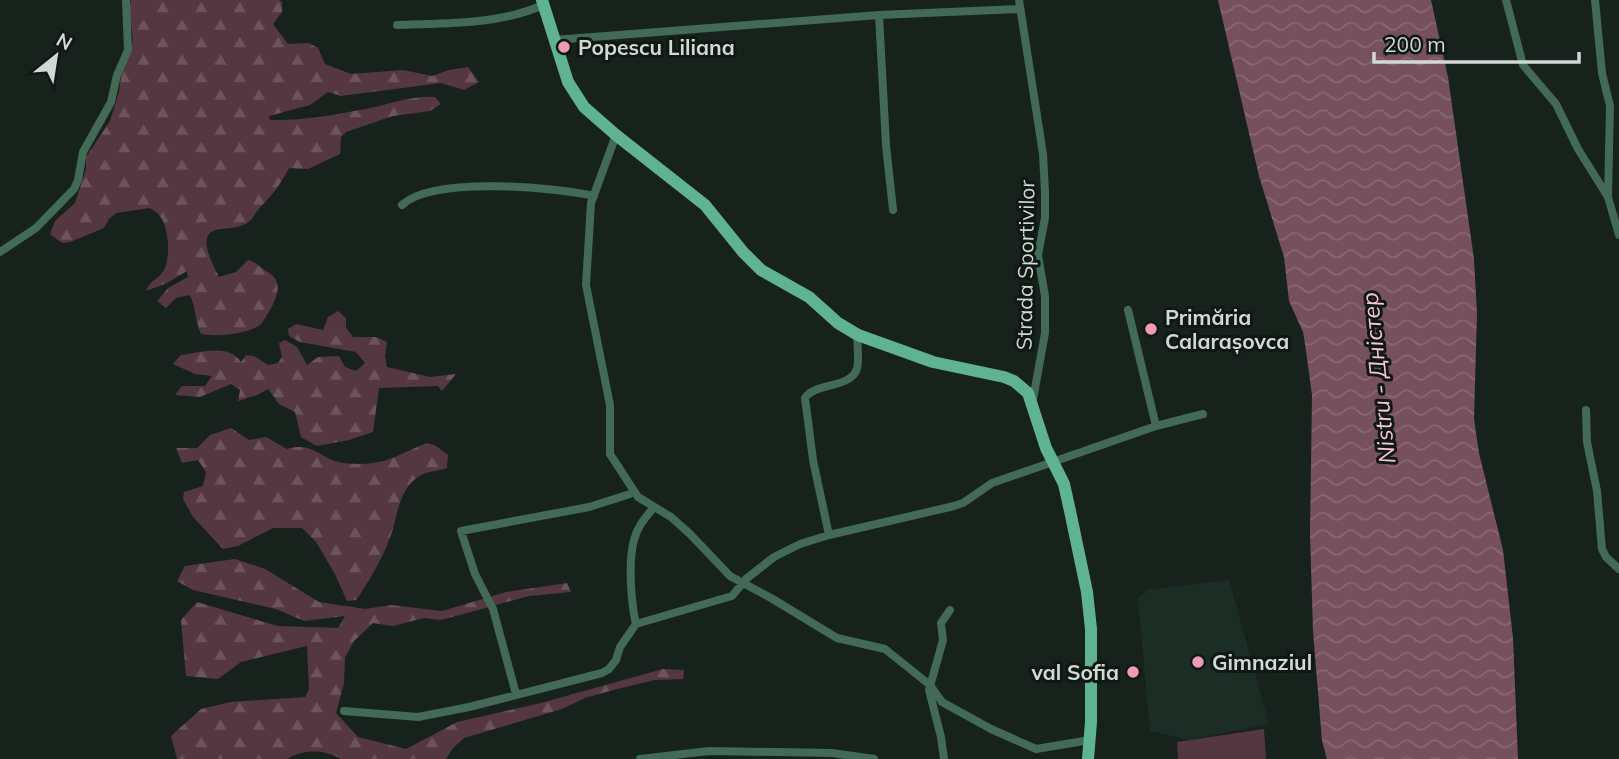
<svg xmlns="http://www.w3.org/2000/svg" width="1619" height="759" viewBox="0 0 1619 759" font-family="Mulish,sans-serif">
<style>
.built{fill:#1c2d26}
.forest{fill:url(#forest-firs)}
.pitch{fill:#553741}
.water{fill:url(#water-waves)}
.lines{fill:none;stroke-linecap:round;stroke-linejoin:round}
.street{stroke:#436957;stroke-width:8}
.primary{stroke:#60b390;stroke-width:12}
.poi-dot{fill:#f09ab6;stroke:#0e1914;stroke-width:2.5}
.labels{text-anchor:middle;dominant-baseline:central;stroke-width:6;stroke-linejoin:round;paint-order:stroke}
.poi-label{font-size:21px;font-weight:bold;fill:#d1d8d5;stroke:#0e1914;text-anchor:start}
.street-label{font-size:21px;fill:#d1d8d5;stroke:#0e1914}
.water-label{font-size:23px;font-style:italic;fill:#fdc4d5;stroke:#0e1914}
</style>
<defs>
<pattern id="forest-firs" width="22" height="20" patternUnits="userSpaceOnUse" patternTransform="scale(1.75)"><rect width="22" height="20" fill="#553741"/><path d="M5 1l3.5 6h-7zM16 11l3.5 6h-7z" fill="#6c535c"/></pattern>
<pattern id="water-waves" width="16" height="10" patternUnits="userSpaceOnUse" patternTransform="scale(1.75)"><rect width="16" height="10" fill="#76505c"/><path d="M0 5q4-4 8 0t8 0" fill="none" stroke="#886872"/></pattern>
</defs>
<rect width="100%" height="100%" fill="#17221d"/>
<!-- built -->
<path class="built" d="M1229 580 1269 724 1189 740 1150 731 1138 599 1147 590Z"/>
<!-- forest -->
<path class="forest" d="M131 0H279L282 2V12L273 24 288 44 309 43 318 48 325 64 351 74 403 70 432 76 449 70 468 67 479 82 464 90 441 83 341 96 328 92 310 105 269 116 270 120C301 121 334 115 365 109 389 105 410 95 435 97L441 104 430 111 393 116 346 132 341 137 340 154 308 169 289 168C280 186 271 196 257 211 253 216 253 220 247 223 238 228 231 228 221 229 193 231 213 264 219 277L236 272 248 260C257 262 259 267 266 271 284 280 278 296 269 312 266 315 263 323 260 325 248 334 215 337 201 334 195 321 196 308 190 295L176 298 166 308 157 301 168 288 188 277 187 271 167 283 146 291C149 281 159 279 164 270 171 257 169 226 159 215 157 212 153 210 150 208L116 213 109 219 104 228 70 242 62 243 50 234 55 221 75 203 86 169V157L110 121 119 92 123 63 130 54 133 40 129 9Z
M338 311 346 318V328L353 337H376L387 342 385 356 387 367 430 377 456 374 442 391 438 386 379 388 373 432 349 440 317 446 301 437 295 412 279 404 268 389 257 395 238 401 240 390 231 384 200 397 175 395 182 386H205L212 376 195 374 173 364 181 355C200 353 229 343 241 362L246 355 254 356 268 365 278 363 282 357 279 343 285 340 297 347 307 365 318 357 339 356 345 367 356 371 365 363 356 352 300 342 289 336 288 329 296 324 323 330 328 317Z
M231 428 249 440 266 437 287 449C314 441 321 460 343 463 384 467 392 457 427 443L436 446 448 455 447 468C440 471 428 471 421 475 398 488 398 516 390 538 382 559 369 582 356 600L347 601 335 574 316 542 302 528H273L238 546 223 549 193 517 183 499 184 492 203 486 206 472 198 460 182 463 176 448H197L210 435Z
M235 559 265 569 319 602 365 609 391 605 442 611 506 592 567 583 571 592 529 596 441 620 424 618 393 626 373 623 354 641 345 657 344 683 336 713 358 737 406 749 457 722 541 703 663 669 684 670 683 679 655 680 617 689 585 698 562 709 464 738 453 748 446 759H341C324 749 303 749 287 759H177L171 736 201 709 231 702 305 697 309 689 307 646 241 662 218 679 186 676 181 620 197 602 278 626 338 628 345 616 304 621 276 609 193 590 177 581 185 566Z"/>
<!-- pitch -->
<path class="pitch" d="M1264 729 1266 759H1178L1177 742Z"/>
<!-- water -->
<path class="water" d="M1218 0H1431L1448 77 1474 259 1477 313 1474 419 1479 453 1503 550 1513 638 1518 759H1327L1322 741 1313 631 1310 535 1312 395 1305 344 1303 332 1289 301 1284 257 1259 176Z"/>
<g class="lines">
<!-- street -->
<path class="street" d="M1019 0 1043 154 1045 192V218L1038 255 1045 296V333L1032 405
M1506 0 1523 65 1556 104 1578 149 1608 197
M1595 0 1602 73 1610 106 1608 197 1619 235
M879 15 886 145 893 210
M397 25C445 23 499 25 543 5
M554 40 879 15 1020 9
M616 135 591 203 586 285 610 405V454L638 497 671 517 690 534 730 576 771 598 837 638 885 649 930 685 942 702 991 729 1036 749 1090 740
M402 205C432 176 554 187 594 196
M0 252 36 228 74 189 78 180 83 152 111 102 117 75 128 50 126 0
M1128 310 1156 426
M1586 410 1587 442 1597 491 1602 549 1606 557 1619 569
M829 535 813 460 805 398C815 382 850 389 857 369 860 358 856 346 858 335
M636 624C631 603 628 562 634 540 637 527 645 518 654 507
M516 694 493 609 475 574 461 531 589 507 630 494 633 491
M344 711 418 717 469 707 602 673 609 669 616 660 620 647 636 624 732 596 746 579 774 557 800 544 829 535 954 506 963 503 992 483 1156 426 1203 414
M640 759 709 751 832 753 874 759
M944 759 941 737 929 690 943 640 941 623 950 610"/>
<!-- primary -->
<path class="primary" d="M542 0 568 82 584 107 616 135 705 205 743 252 761 270 809 297 838 323 858 335 933 362 1004 377 1014 381 1028 393 1046 448 1064 484 1070 511 1087 592 1091 629V722L1088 759"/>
</g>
<!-- markers -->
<g class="poi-dot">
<circle cx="564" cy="47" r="7"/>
<circle cx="1151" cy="329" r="7"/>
<circle cx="1198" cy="662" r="7"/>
<circle cx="1133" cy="672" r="7"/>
</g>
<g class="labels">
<!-- poi labels -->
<g class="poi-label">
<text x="578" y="47">Popescu Liliana</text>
<text x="1165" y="317">Primăria<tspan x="1165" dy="24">Calarașovca</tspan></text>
<text x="1212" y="662">Gimnaziul</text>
<text x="1119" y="672" text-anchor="end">val Sofia</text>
</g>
<!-- street labels -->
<g class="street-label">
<text transform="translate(1025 265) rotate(-89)">Strada Sportivilor</text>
</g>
<!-- water labels -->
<g class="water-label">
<text transform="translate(1378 378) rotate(-96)">Nistru - Дністер</text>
</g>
</g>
<!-- north arrow -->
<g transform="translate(56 56) rotate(30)" stroke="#0e1914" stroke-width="5" paint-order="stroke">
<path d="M0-5L12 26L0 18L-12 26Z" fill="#d1d8d5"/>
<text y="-10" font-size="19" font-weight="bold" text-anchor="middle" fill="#d1d8d5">N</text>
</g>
<!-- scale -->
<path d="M1374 52v10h205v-10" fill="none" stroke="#d1d8d5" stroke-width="3.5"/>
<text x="1384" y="52" font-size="21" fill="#d1d8d5" stroke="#0e1914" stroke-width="5" paint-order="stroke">200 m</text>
</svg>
